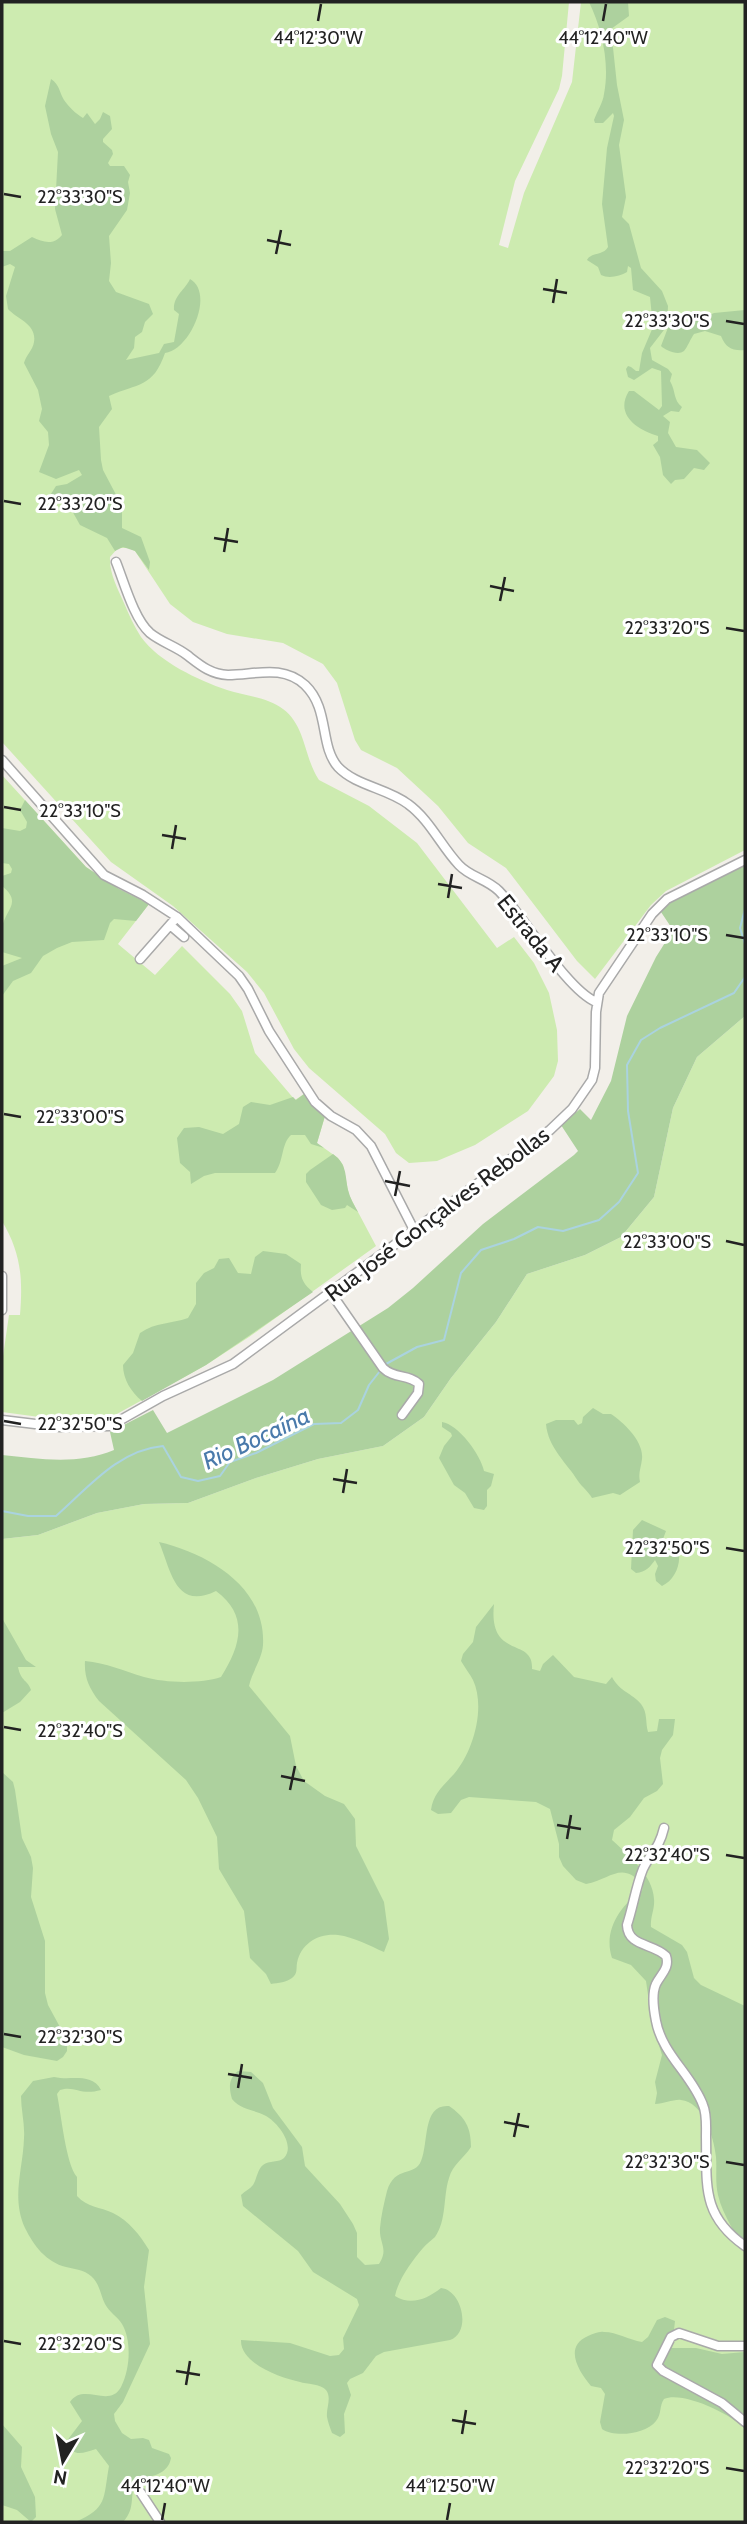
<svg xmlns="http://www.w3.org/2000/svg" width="747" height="2524" viewBox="0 0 747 2524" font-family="Cabin,sans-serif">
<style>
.grass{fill:#cdebb0}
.forest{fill:#add19e}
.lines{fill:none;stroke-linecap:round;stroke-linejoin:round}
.stream{stroke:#aad3df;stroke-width:2}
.street-casing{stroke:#a9a9a9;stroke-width:11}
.street{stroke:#fff;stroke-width:8}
.ticks{fill:none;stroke:#222;stroke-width:2.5}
.labels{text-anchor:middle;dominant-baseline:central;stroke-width:6;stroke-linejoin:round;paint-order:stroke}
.street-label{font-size:23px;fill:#222;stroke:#fff}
.water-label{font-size:24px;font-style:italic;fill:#4a7aab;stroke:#fff}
.ticks-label{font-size:18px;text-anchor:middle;fill:#222;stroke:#fff;stroke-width:6;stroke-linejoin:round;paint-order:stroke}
</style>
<rect width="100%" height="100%" fill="#f2efe9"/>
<!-- grass -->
<path class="grass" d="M2 2H569L562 76 559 89 515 181 499 245 508 248 524 193 572 82 581 2H745V850L666 891 651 905 595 979 577 961 506 868 468 843 438 806 397 768 361 750 355 740 337 683 323 664 283 643 227 634 193 622 170 604 135 551 129 548H118L110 557C109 573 118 589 124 603 129 615 134 626 141 637 159 662 198 680 227 690 245 696 267 697 283 709 306 726 304 758 319 780L369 806 417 843 497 948 514 937 534 963 549 993 557 1030 558 1061 554 1076 528 1111 475 1145 437 1161 409 1163 396 1153 385 1134 309 1068 294 1049 264 993 247 972 173 906 111 862 2 742Z
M2 775 86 867 119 889 149 904 118 944 155 975 182 946 230 994 242 1011 255 1053 295 1100 304 1094 313 1107 325 1116 317 1143 338 1158 343 1165 349 1195 376 1246 249 1337 206 1365 115 1415 83 1421 62 1420 2 1412V1363L9 1315H20C23 1278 21 1253 2 1221Z
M745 1016V2522H2V1539L38 1535 97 1513 144 1504 188 1503 256 1478 318 1459 383 1446 424 1417 451 1378 496 1322 527 1274 585 1255 621 1237 654 1197 673 1108 697 1057Z"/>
<!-- forest -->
<path class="forest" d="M589 2H628L629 16 611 29 617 85 624 120 619 145 626 197 622 217 629 224 641 268 662 291 668 306 667 326 650 348 652 360 668 369 672 374 670 381C676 391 673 400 682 407L679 412 671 411 663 416 670 422 668 433 676 447 697 450 710 463 704 470 694 468 684 479 675 480 671 484 663 475 660 457 653 445 658 441V436C638 430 614 415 629 391H634L659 410 662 406 661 371 652 368 634 380 628 377 626 369 628 366 631 367 636 371H639L642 353 653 327 650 297 633 290 631 268 628 266 627 272C620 276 609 279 601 275L598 267 587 260C591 252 603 256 608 247L602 204 607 148 614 116 613 113 603 123H595L594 120C597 111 603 103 604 94 610 63 602 29 589 2Z
M51 79C60 85 59 92 64 100 68 106 76 114 83 118L87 113 95 124 100 119 103 112 110 116 112 129 103 139V142L112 150 113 154 108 163 110 166H124L130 175 128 182 130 193 127 210 109 236 111 263 109 281 116 292 149 304 153 314 145 322 142 332 135 337 134 348 126 360 159 353 164 344 174 342 179 314 174 310C173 296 185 290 190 279 215 293 190 350 165 353 153 388 138 383 109 396L112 409 99 427 101 460 103 470 122 506V528L141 537 150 562 149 570 135 551 123 547 115 551 107 538 80 525 66 500 60 497H49L56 486 67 484 82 475 79 470 56 479 39 472 49 445 48 432 39 421 42 409 38 390 24 363C26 355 33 350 34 342 37 324 17 319 8 309L6 296 15 267 10 264 2 267V251H10L32 237C43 242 53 246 62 235L55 209 58 152 51 134 45 106Z
M745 310V350C732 351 726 348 721 336L705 331 694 334C691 338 687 348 684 351 678 356 665 350 661 346L669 325 698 320 714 313Z
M25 800 86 867 119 889 149 904 136 921 114 919 110 923 104 940 72 942 57 948 43 956 31 973 13 981 2 996V966L22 958 2 952C2 944 0 935 2 928 5 909 23 903 2 886V876L11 873 12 869 9 864 2 863V828L20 831 26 828 27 822 20 810Z
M745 861V1016L697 1057 673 1108 654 1197 621 1237 585 1255 527 1274 496 1322 451 1378 424 1417 383 1446 318 1459 256 1478 188 1503 144 1504 97 1513 38 1535 2 1539V1455C39 1459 79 1465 114 1450L110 1432 153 1410 167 1433 273 1380 388 1308 413 1288 483 1224 574 1155 578 1151 561 1125 580 1109 591 1120 611 1081 627 1016 656 957 673 930 659 909 664 903Z
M304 1094 313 1107 325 1116 317 1143 324 1148 311 1144 305 1135H291C281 1144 284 1161 275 1173H215L204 1176 191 1184 190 1172 180 1163 177 1138 184 1128 199 1127 223 1134 239 1124 243 1107 251 1102 270 1105 293 1097 296 1100Z
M333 1154C347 1164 345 1175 348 1190 350 1198 354 1205 358 1212L347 1205 345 1208 332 1210 321 1205 306 1182V1174L310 1170Z
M263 1251 286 1254 301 1264C300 1277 302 1283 313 1292L206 1365 142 1401C131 1392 123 1379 123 1365L133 1353 140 1333C156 1322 171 1324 188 1318L196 1304V1283L204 1273 214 1268 219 1259 229 1258 238 1273 251 1274 255 1257Z
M593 1408 603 1414H611C623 1422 644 1441 642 1459 641 1468 638 1473 640 1482L620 1495 613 1493 592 1498C588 1491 583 1488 578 1481 567 1463 548 1448 546 1424L556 1420H574L578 1425 582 1423 583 1417Z
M442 1422C458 1424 481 1455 484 1471L494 1474 491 1486 487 1490V1506L484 1510 474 1508 465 1493 454 1485 439 1458 444 1446 452 1436 451 1433 442 1427Z
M642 1520 666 1531 658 1552 669 1549 678 1550C682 1563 675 1580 662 1586L656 1581 655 1574 658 1566 655 1560C650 1567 646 1572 636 1573L631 1569 633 1530Z
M159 1542C209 1554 266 1587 263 1645 262 1659 252 1672 249 1686L290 1736 296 1766 304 1781 325 1796 344 1804 355 1819 356 1846 384 1902 389 1939 384 1952C370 1946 354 1937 338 1935 319 1933 301 1943 297 1963 296 1969 298 1973 292 1978 287 1982 278 1983 271 1984L266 1974 250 1958 244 1911 219 1869 217 1837 198 1798 186 1780 99 1701C89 1688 84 1677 85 1661 106 1663 124 1671 144 1677 165 1683 200 1684 221 1677 240 1647 250 1616 216 1591 175 1611 171 1570 159 1542Z
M494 1604C488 1661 534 1636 532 1669L540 1671 543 1664 553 1655 574 1677 606 1684 612 1677C620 1692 632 1693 641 1704 648 1713 645 1722 648 1732L657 1731 659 1719H675L673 1735 662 1750 660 1758 663 1784 657 1791 644 1798 630 1817 614 1830 612 1840C628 1855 653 1875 654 1899 655 1909 650 1917 651 1927L682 1945 687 1952 694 1978 701 1985 745 2006V2254C737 2233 723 2217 718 2195 715 2182 717 2169 716 2157 714 2137 703 2102 681 2100 674 2099 664 2104 655 2104L657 2093 655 2082 662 2055 652 2023 646 1981 631 1965 612 1958C603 1931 620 1905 642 1891L643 1885C622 1860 611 1879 586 1884L576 1880 563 1866 559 1857V1844L550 1809 536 1802 469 1797 461 1800 451 1813 438 1814 431 1810C433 1794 443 1786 454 1774 473 1752 486 1708 473 1680 470 1674 465 1668 461 1661L463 1654 473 1642 476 1627Z
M2 1618 26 1660 36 1667H18C21 1682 28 1680 31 1690L20 1702 2 1713Z
M2 1772 13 1782 15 1790 22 1838 31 1857 33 1868 31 1897 45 1941V1993L48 2005 67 2040V2051L63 2057 57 2061 24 2055 2 2047Z
M238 2071 251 2072 263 2083 273 2108 302 2147 305 2166 340 2204 353 2224 357 2233V2257L365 2265 379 2264C389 2248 379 2244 380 2228 381 2216 384 2203 387 2191 395 2165 415 2177 421 2161 429 2142 422 2104 449 2106 465 2117 471 2127 471 2147 464 2158 453 2164 449 2178 443 2196 447 2220 435 2237 431 2241 426 2244 423 2248 412 2261 398 2280 395 2296 411 2306 427 2299 441 2288 462 2290 472 2332 450 2340L384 2352 376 2356 363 2373 350 2379 347 2383 351 2395 344 2414 345 2433 340 2437 332 2433C330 2428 328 2422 327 2417 326 2408 332 2398 326 2390 321 2384 306 2384 300 2382 281 2378 240 2364 241 2340L290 2343 330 2356 339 2355 344 2349 343 2338 359 2305 357 2299 313 2272 298 2251 243 2206 241 2195C245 2191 250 2189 253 2185 257 2179 257 2170 263 2165 269 2160 279 2163 284 2158 296 2145 277 2122 266 2116 254 2109 242 2111 232 2099 229 2088 228 2079 238 2071Z
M54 2077C70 2081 92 2072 101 2090 80 2096 75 2085 60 2090L57 2094C61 2113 66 2165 77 2177V2196C87 2207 100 2207 113 2213 129 2221 140 2235 149 2250L144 2287 150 2344 123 2402 114 2414 115 2421 122 2433 131 2439 143 2438 149 2440 152 2448 169 2454 171 2458C168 2475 151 2476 137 2480 128 2495 137 2507 123 2522H75C108 2508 103 2499 109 2466L96 2449C82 2453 74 2458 66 2442L82 2421 70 2402C84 2382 109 2409 121 2387 130 2370 132 2341 122 2324 118 2317 109 2312 105 2304 100 2294 100 2284 91 2276 84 2270 75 2269 66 2267 46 2262 34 2246 25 2228 11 2197 23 2170 24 2138 25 2124 21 2110 21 2096L33 2081Z
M665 2317 675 2321 672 2348H696L722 2354 745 2352V2429C731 2414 683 2391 664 2399 659 2406 662 2414 656 2421 646 2434 615 2438 602 2429L600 2422 605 2394 601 2388 591 2386C579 2372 563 2347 588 2336 593 2334 599 2331 604 2332 617 2332 629 2340 642 2342L648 2337 657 2320Z
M2 2424 22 2447 21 2467 35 2497 36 2517 31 2522 17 2510 2 2505Z"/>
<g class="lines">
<!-- stream -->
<path class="stream" d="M745 909 740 928 745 944
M386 1364 417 1347 444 1340 461 1273 481 1250 514 1239 538 1227 563 1231 599 1220 619 1202 638 1173 628 1111 627 1065 641 1040 660 1028 734 993 745 977
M2 1511 28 1516H56C88 1488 118 1450 163 1446L181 1477 198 1481 220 1476 230 1462 256 1453 314 1424 341 1423 358 1410 369 1385 380 1371"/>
<defs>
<path id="street" d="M116 562C124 582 134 619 150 633 161 642 175 646 187 655 200 665 210 674 228 675 255 675 282 664 305 685 330 709 319 745 338 767 356 786 387 788 408 804 430 820 441 846 459 865 470 877 487 879 499 891 525 918 566 989 596 1002
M2 760 104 875 143 895 177 917 239 976 248 989 269 1031 315 1102 331 1116 356 1130 371 1146 414 1230
M170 925 184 937
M140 959 177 917
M2 1276V1310
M331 1293 383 1368C394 1379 409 1374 419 1384L418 1393 402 1415
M2 1420 60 1427 110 1426 163 1396 233 1364 550 1130 572 1109 592 1080 595 1068 596 1012 599 993 652 914 667 899 745 860
M664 1828C659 1849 651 1852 643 1869 636 1886 633 1907 627 1925 628 1947 653 1943 666 1956 670 1968 661 1974 656 1984 651 1995 654 2011 656 2021 662 2054 692 2075 703 2105 707 2114 706 2126 706 2137 707 2185 701 2215 745 2246
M745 2346H718L679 2333 671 2337 657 2365 663 2371 722 2403 745 2422
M141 2493 160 2522"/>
</defs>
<!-- street casing -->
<use href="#street" class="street-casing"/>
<!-- street -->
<use href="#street" class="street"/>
</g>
<!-- ticks -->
<path class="ticks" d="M318 21 321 4M603 21 606 4M4 194 21 197M267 240 291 245M276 254 281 230M543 289 567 293M553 303 557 279M726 321 744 324M4 501 21 504M214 538 238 542M224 552 228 528M490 586 514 591M500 601 505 577M726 628 744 631M4 807 21 810M162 835 186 839M172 849 176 825M438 884 462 888M448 898 452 874M726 935 744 938M4 1114 21 1117M385 1181 410 1186M395 1196 400 1171M726 1241 744 1245M4 1421 21 1424M333 1479 357 1483M343 1493 347 1469M726 1548 744 1551M4 1727 21 1730M281 1776 305 1781M290 1790 295 1766M557 1825 581 1829M567 1839 571 1815M726 1855 744 1858M4 2034 21 2037M228 2074 252 2078M238 2088 242 2064M504 2122 529 2127M514 2137 519 2113M726 2162 744 2165M4 2341 21 2344M176 2371 200 2375M186 2385 190 2361M452 2420 476 2424M462 2434 466 2410M726 2468 744 2471M162 2520 165 2503M447 2520 450 2503"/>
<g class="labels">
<!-- street labels -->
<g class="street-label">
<text transform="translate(531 933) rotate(51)">Estrada A</text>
<text transform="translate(437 1214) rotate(-37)">Rua José Gonçalves Rebollas</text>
</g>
<!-- water labels -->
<g class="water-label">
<text transform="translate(256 1438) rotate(-25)">Rio Bocaína</text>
</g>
</g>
<g class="ticks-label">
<text x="318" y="44">44°12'30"W</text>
<text x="603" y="44">44°12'40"W</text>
<text x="80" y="203">22°33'30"S</text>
<text x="667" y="327">22°33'30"S</text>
<text x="80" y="510">22°33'20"S</text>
<text x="667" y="634">22°33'20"S</text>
<text x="80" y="817">22°33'10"S</text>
<text x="667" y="941">22°33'10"S</text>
<text x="80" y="1123">22°33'00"S</text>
<text x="667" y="1248">22°33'00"S</text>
<text x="80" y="1430">22°32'50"S</text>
<text x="667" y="1554">22°32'50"S</text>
<text x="80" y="1737">22°32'40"S</text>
<text x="667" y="1861">22°32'40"S</text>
<text x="80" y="2043">22°32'30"S</text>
<text x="667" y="2168">22°32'30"S</text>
<text x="80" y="2350">22°32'20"S</text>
<text x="667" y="2474">22°32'20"S</text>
<text x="165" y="2492">44°12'40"W</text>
<text x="450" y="2492">44°12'50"W</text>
</g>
<!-- border -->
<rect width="747" height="2524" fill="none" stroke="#222222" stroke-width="7"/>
<!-- north arrow -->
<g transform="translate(63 2461) rotate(190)" stroke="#ffffff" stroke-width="5" paint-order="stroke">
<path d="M0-5L12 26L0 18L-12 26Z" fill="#222222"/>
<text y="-10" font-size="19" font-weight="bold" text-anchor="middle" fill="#222222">N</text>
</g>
</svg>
